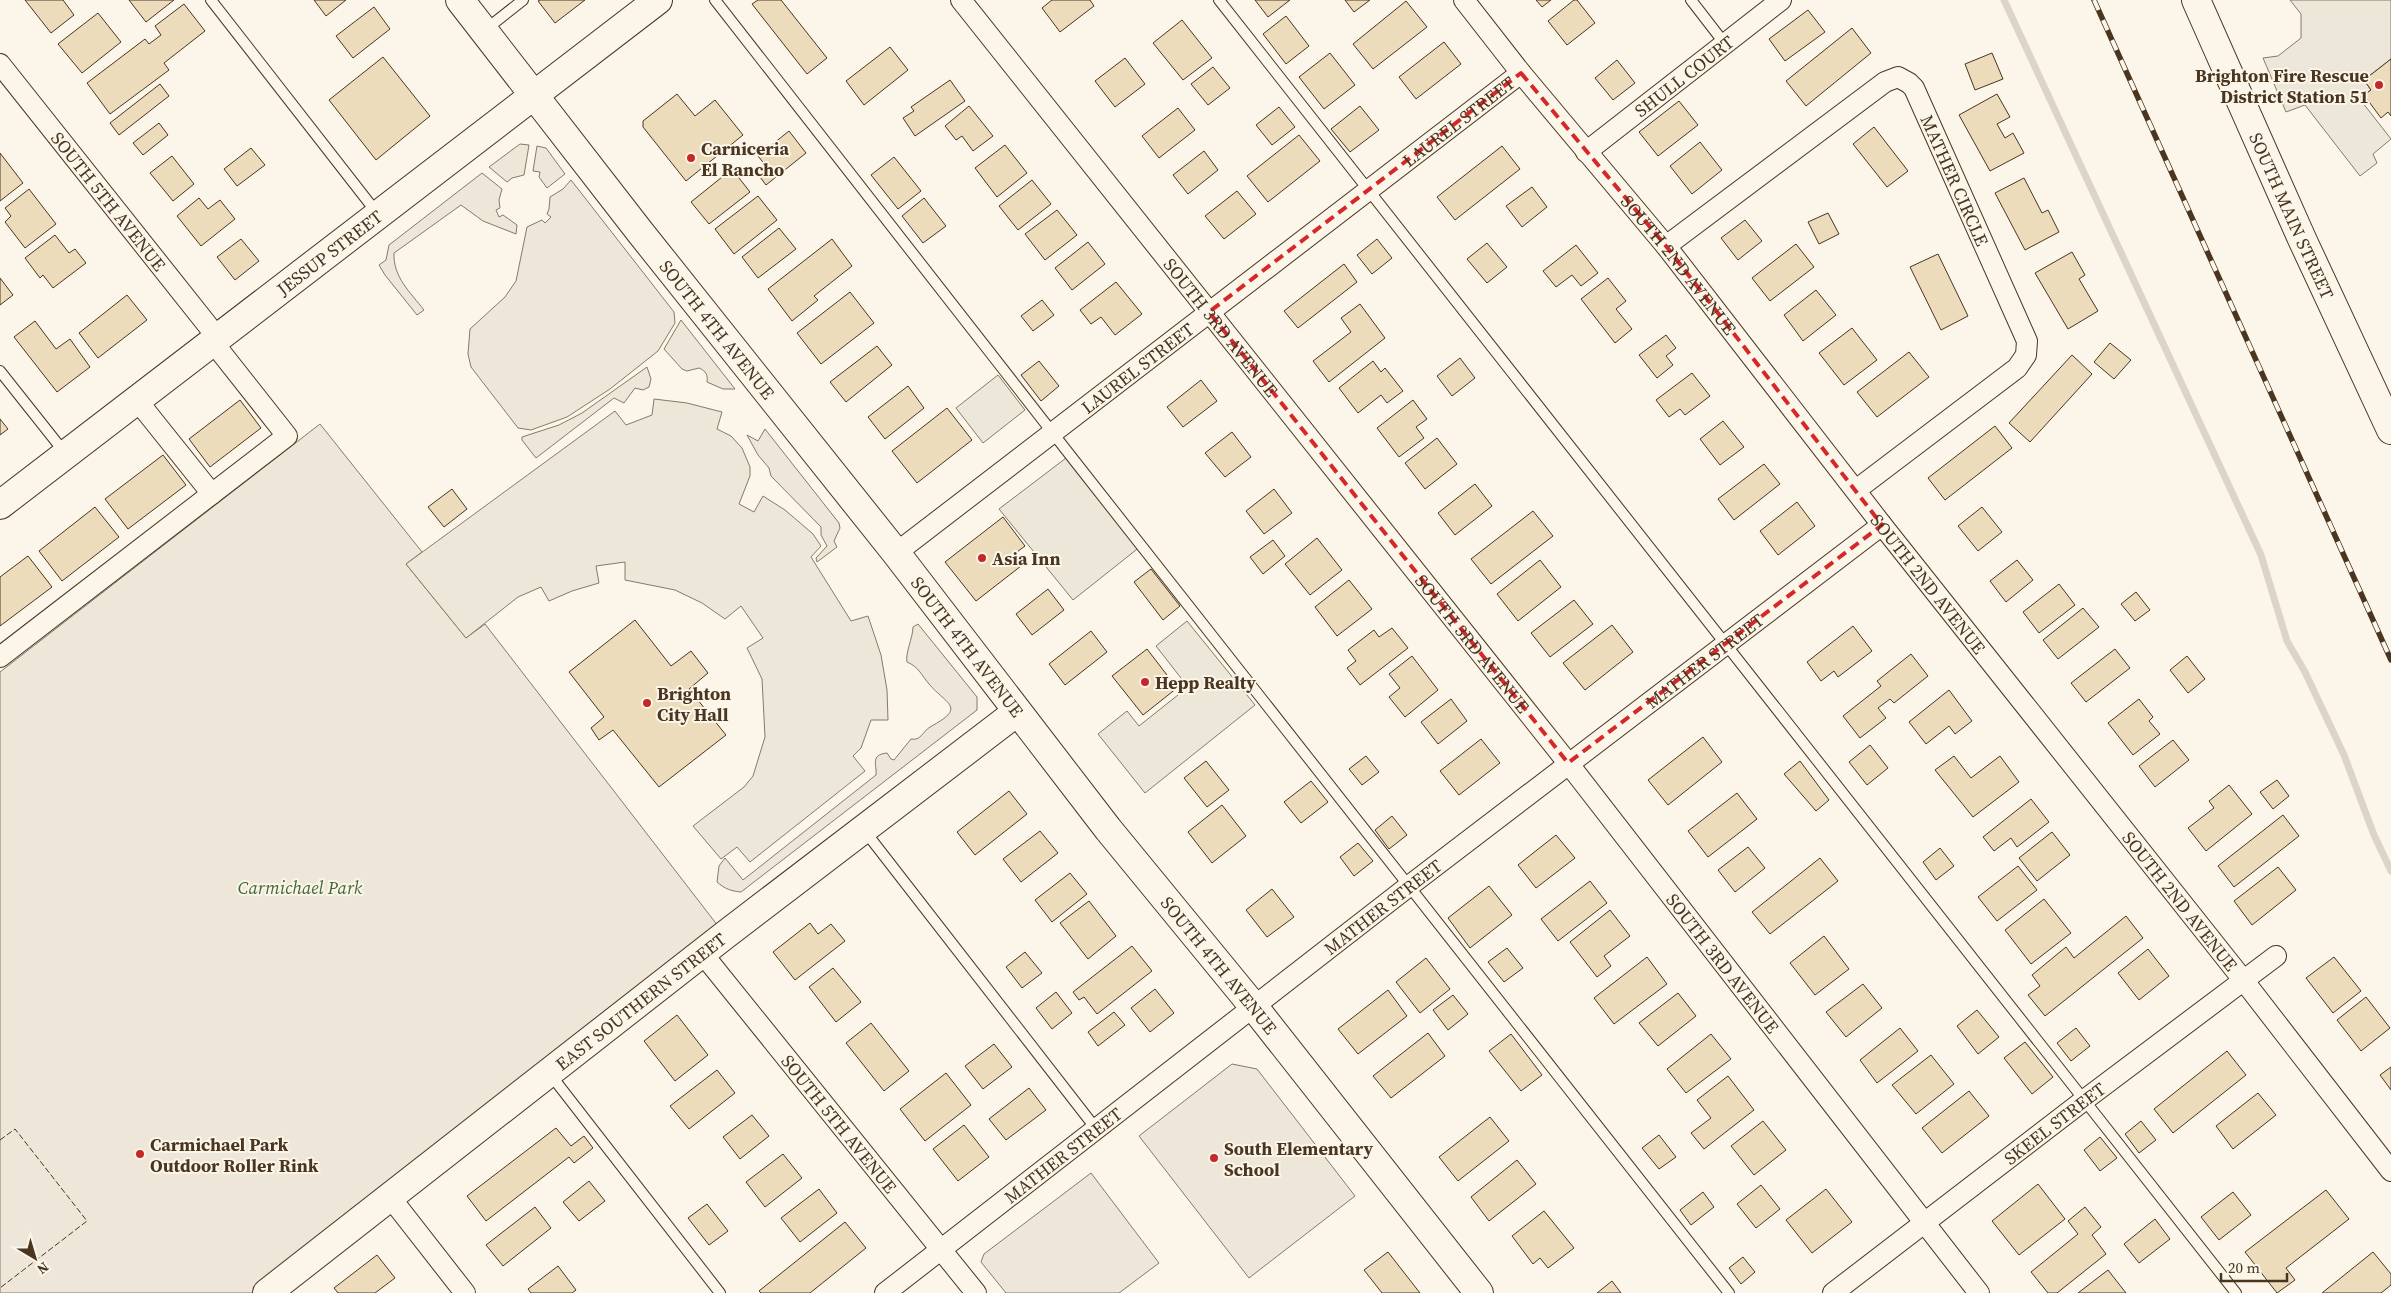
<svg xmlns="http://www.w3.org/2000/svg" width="2391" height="1293" viewBox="0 0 2391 1293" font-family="'Source Serif 4',serif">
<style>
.green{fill:#ede6d9;stroke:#887966}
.parking{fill:#ede7d9;stroke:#887966}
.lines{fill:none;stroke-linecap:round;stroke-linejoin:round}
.stream{stroke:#dcd4c6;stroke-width:7}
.building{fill:#ecdcbc;stroke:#4a3520}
.lane-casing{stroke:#4a3520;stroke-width:12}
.street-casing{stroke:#4a3520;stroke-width:22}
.secondary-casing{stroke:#4a3520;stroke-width:30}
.lane{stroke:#fbf6e9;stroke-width:10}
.street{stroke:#fbf6e9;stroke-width:20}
.secondary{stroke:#fbf6e9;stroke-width:28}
.rail-casing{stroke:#4a3520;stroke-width:5.5}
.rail{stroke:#fbf6e9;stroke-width:4;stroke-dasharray:11;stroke-linecap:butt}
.fence{stroke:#4a3520;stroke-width:1;stroke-dasharray:6 2.5;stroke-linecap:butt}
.marked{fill:none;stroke:#d62828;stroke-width:4;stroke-dasharray:10 6;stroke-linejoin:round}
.poi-dot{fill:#c62828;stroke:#fbf6e9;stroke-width:2}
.labels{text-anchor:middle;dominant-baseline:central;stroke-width:4;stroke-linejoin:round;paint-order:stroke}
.poi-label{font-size:18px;font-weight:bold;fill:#4a3520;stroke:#fbf6e9;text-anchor:start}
.street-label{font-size:18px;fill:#4a3520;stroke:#fbf6e9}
.park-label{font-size:18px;font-style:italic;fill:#436837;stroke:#fbf6e9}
</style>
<rect width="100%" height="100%" fill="#fbf6e9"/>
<!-- green -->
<path class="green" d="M520 144 529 145 524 175 512 178 507 182 489 167Z
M537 146 546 148 565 174 547 188 539 177 540 172 533 171Z
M482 173 502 189 499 200 500 208 496 210 499 217 503 215 517 225 516 234 483 221 461 205 394 253C393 277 410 292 424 310L417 315 385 275 379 265 386 260 389 245Z
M571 180 674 312 675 323 658 351 610 389 567 417 531 430 518 428 471 367 468 354 470 329 505 297 516 281 527 227 542 220 545 223 551 217 547 214 549 209 550 197 563 189Z
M681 320 735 389H723L707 382C708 375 706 371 699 368L687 371 682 369 664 349Z
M647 367 651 379 649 387 643 390 635 388 624 403 614 398 536 458 522 440V437L559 425 582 413Z
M320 424 422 552 406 564 466 638 485 624 725 935 265 1293H0V672Z
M765 429 839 523 840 528 834 541 837 547 817 562 816 558 827 546 821 535V527L771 476 769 468 758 455 747 435 758 441Z
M918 624 977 697V710L741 892C731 891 725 889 717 882L719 866 725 858 743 880 876 775C877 764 870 755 887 753L891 759 894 760 911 739C921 741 922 732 930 727 967 707 947 705 929 684 922 676 919 667 907 662 905 654 913 637 913 627Z
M1232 1064 1257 1069 1355 1196 1249 1278 1139 1136Z
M1091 1173 1159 1263 1119 1293H1006L981 1262 984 1254Z"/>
<!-- parking -->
<path class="parking" d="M2290 0H2391V59L2364 80 2371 90 2359 98 2391 139 2373 154 2377 163 2360 176 2305 105 2286 112 2263 58 2278 56 2301 38V14Z
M998 375 1025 410 983 443 956 408Z
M654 399 687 403 722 412 717 429 731 436 742 448 750 467V476L739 504 754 512 763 496 785 510 813 534 821 546 811 557 851 621 868 616 881 655 887 690 888 720H871L861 748 853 756 865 771 750 862 737 847 721 859 693 826 744 787 753 776 765 737 762 679 747 648 763 638 741 606 725 619 702 603 675 590 625 580V562L596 566 599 583 572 591 549 601 541 587 518 597 466 638 406 564 615 411 626 425 652 415Z
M1070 455 1141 546 1073 600 999 509Z
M1187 621 1255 705 1145 793 1098 734 1127 711 1139 726 1188 687 1156 646Z"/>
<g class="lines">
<!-- stream -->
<path class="stream" d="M2004 0 2261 555 2287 641 2305 672 2344 755 2374 835 2391 871"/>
</g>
<!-- building -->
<path class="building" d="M25 0H63L74 15 51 33Z
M129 0H174L146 22Z
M314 0H346L326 16Z
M540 0H585L555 23 538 1Z
M758 0H781L827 58 807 74 752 4Z
M1052 0H1090L1094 6 1060 32 1042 8Z
M1255 0H1290L1268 17Z
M1345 0H1370L1354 12Z
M1536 0H1551L1542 7Z
M1574 0H1577L1595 23 1567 45 1548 21Z
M1406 1 1427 27 1373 69 1353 44Z
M184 4 205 31 164 63 169 70 110 114 87 83 145 39 149 44 161 35 155 26Z
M374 7 390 29 353 58 336 36Z
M1808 10 1825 32 1785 61 1769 39Z
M98 13 121 42 82 73 58 44Z
M1286 16 1309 46 1286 64 1263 34Z
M1182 20 1212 58 1183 80 1153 43Z
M1852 28 1871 53 1806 106 1786 81Z
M1444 42 1461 64 1416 99 1399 77Z
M890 47 908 70 864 105 846 81Z
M1330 53 1355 85 1324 109 1299 77Z
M1992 53 2003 79 1975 90 1965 64Z
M383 57 430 116 376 160 329 100Z
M1125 58 1145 84 1115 107 1095 81Z
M2391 59V116L2388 112 2381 118 2364 95 2371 90 2364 80Z
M1617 60 1635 83 1613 100 1595 78Z
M1213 67 1230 88 1208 105 1191 84Z
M950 80 965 101 915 136 903 118 914 111 911 107Z
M160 84 169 96 119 135 110 123Z
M677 94 695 116 715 100 743 135 686 181 643 127V121Z
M1997 94 2010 117 1997 124 2005 138 2013 133 2024 153 1990 171 1959 115Z
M1679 101 1698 125 1658 156 1639 132Z
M969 106 993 136 973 151 962 136 956 140 945 126Z
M1360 106 1379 130 1350 152 1331 129Z
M1279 107 1295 127 1272 145 1256 125Z
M1178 108 1195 130 1159 158 1142 136Z
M159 123 168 135 143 155 133 143Z
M1874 127 1908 171 1887 187 1853 144Z
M789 131 806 153 766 185 757 173 766 166 758 156Z
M1299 135 1320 161 1268 202 1247 176Z
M1700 142 1722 170 1692 194 1670 166Z
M1005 145 1027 173 997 197 975 168Z
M1502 146 1520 169 1455 220 1437 197Z
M251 148 265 165 237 186 224 169Z
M1204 151 1218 170 1188 194 1173 175Z
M0 153 23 183 0 201Z
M172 156 194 184 173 201 150 173Z
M894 157 921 191 898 209 871 175Z
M732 169 750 192 709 224 691 202Z
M2024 178 2042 213 2048 210 2059 232 2025 250 1995 193Z
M1032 180 1051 204 1018 230 999 206Z
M1532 187 1547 207 1522 227 1506 206Z
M29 189 56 224 25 248 5 222 11 216 5 208Z
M1237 191 1256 214 1224 239 1205 216Z
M758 196 777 220 734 254 715 229Z
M199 198 208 209 220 200 235 219 201 246 177 216Z
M924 198 946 226 923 243 902 216Z
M1057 210 1077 235 1045 260 1025 234Z
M1828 213 1839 234 1819 244 1808 222Z
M1745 220 1762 241 1738 260 1721 238Z
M779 228 796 249 758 278 742 257Z
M55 235 69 253 75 249 86 263 53 288 43 275 40 278 25 258Z
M241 239 259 261 235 280 217 257Z
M832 239 852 266 814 296 818 300 792 321 768 289Z
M1377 239 1392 258 1372 274 1357 255Z
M1088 242 1105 264 1072 290 1055 268Z
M1487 243 1507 267 1487 283 1467 259Z
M1796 244 1814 267 1770 301 1752 278Z
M1576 245 1598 273 1581 286 1572 275 1556 287 1543 271Z
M2072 252 2085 275 2079 279 2098 311 2068 329 2035 273Z
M1938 254 1968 316 1941 330 1910 267Z
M1344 264 1357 282 1298 328 1284 311Z
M0 278 13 295 0 305Z
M1608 278 1626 301 1616 309 1632 329 1615 343 1581 299Z
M1116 282 1142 314 1115 335 1101 317 1091 324 1080 310Z
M1816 290 1836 315 1803 341 1784 315Z
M850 292 874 323 821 364 797 333Z
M127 295 147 320 98 358 79 333Z
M1042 300 1054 315 1033 331 1021 316Z
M1360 304 1385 338 1329 382 1313 361 1351 332 1341 318Z
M35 321 56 349 70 339 90 367 57 392 14 337Z
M1852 328 1877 360 1844 385 1819 353Z
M1666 335 1676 348 1666 356 1673 365 1657 378 1639 355Z
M2110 343 2131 360 2114 379 2094 362Z
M877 346 892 365 846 402 830 382Z
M1909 352 1929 377 1877 417 1857 392Z
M2072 355 2092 374 2030 442 2009 423Z
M1460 358 1475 378 1452 396 1437 376Z
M1039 361 1059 386 1041 401 1021 375Z
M1373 361 1381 372 1385 368 1403 391 1387 403 1381 395 1358 413 1339 388Z
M1692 373 1710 396 1685 415 1680 409 1669 417 1656 400Z
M1201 380 1217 401 1183 427 1167 407Z
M908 386 924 408 885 439 868 417Z
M240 400 261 428 210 467 189 439Z
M1413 400 1427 419 1416 427 1424 438 1399 457 1377 428Z
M947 408 972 440 917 483 892 451Z
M0 419 8 429 0 435Z
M1723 421 1744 447 1720 465 1700 439Z
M1995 426 2012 448 1945 500 1928 478Z
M1232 432 1251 457 1225 477 1205 453Z
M1437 438 1457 464 1425 489 1405 463Z
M163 455 186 485 128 529 105 499Z
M1764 464 1780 484 1734 520 1718 499Z
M1475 484 1492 506 1455 535 1438 513Z
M452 489 467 509 444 527 428 507Z
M1274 489 1292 513 1264 534 1246 511Z
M1797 502 1815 526 1778 555 1760 531Z
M95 507 119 537 62 581 39 551Z
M1982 507 2002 532 1978 551 1958 526Z
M1533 511 1553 536 1491 584 1471 559Z
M1003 517 1025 546 1013 555 1021 566 976 601 945 562Z
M1317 538 1342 570 1310 595 1285 564Z
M1273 540 1285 556 1263 574 1250 557Z
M28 556 52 587 0 626V577Z
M1540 560 1561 587 1518 621 1497 594Z
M2017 560 2033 580 2006 602 1990 581Z
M1151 569 1180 606 1163 620 1134 582Z
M1349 580 1372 609 1337 636 1315 607Z
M2059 584 2075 605 2039 633 2023 612Z
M1048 589 1064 610 1032 635 1016 614Z
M2136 592 2150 610 2135 621 2121 604Z
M1574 600 1593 624 1550 657 1531 633Z
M2083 608 2099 627 2058 659 2043 640Z
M635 620 671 666 691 651 708 673 689 689 726 735 659 787 613 730 599 740 591 728 604 717 569 672Z
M1612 625 1633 652 1585 690 1563 663Z
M1853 626 1872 651 1838 677 1834 671 1821 681 1807 662Z
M1392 628 1408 648 1360 685 1347 668 1356 661 1348 650 1374 630 1379 637Z
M1091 631 1107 652 1065 685 1049 664Z
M1147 649 1177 688 1143 715 1112 676Z
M2115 649 2130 668 2086 702 2071 683Z
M1911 654 1928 676 1894 703 1890 699 1878 708 1886 718 1860 738 1843 716 1881 686 1877 681Z
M1412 656 1438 690 1405 717 1389 697 1400 688 1389 674Z
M2187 656 2205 679 2188 693 2170 670Z
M1949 690 1972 721 1955 734 1949 726 1926 744 1909 722Z
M1451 699 1467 721 1438 744 1421 722Z
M2139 699 2153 717 2149 721 2160 734 2133 755 2108 723Z
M1703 737 1722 762 1668 805 1648 780Z
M1481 739 1500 763 1459 795 1440 771Z
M2173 740 2189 760 2155 787 2139 766Z
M1870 745 1888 768 1867 785 1849 762Z
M1366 756 1379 772 1362 785 1349 769Z
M1954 756 1971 778 2000 756 2019 782 1973 817 1935 770Z
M1206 761 1229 790 1207 807 1184 778Z
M1800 761 1829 800 1816 811 1784 774Z
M2277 780 2289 796 2273 809 2260 792Z
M1311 781 1328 802 1301 823 1284 802Z
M2229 785 2252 814 2206 851 2188 828 2214 808 2209 801Z
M1009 791 1027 814 975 855 957 832Z
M1737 793 1757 819 1708 857 1688 831Z
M2031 799 2049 822 2017 847 2011 838 1994 851 1983 837Z
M1222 805 1246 836 1212 863 1188 832Z
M2283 815 2299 836 2234 887 2218 866Z
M1392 816 1407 835 1389 849 1375 830Z
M1040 831 1058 853 1021 882 1003 859Z
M2052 832 2070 855 2037 881 2019 858Z
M1556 835 1575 858 1536 888 1518 865Z
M1358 843 1373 861 1354 876 1340 857Z
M1748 847 1765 868 1735 892 1718 870Z
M1940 848 1954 866 1936 880 1923 862Z
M1820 858 1838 881 1770 934 1752 912Z
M2018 866 2037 890 1997 921 1978 897Z
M2278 867 2296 890 2252 925 2234 901Z
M1070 873 1087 894 1052 922 1035 900Z
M1590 881 1607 903 1558 941 1541 919Z
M1489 886 1512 915 1470 948 1448 918Z
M1272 889 1294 917 1267 937 1246 910Z
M2044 899 2071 933 2031 964 2005 930Z
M1089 901 1116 936 1088 959 1060 923Z
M1610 910 1630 936 1604 956 1611 966 1597 977 1570 942Z
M2126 916 2143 938 2045 1016 2028 995 2040 986 2032 975 2066 947 2074 958Z
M810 923 818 934 831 924 845 941 795 980 773 952Z
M1824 936 1849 969 1815 995 1790 963Z
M1132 946 1152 971 1097 1014 1084 997 1079 1000 1073 992Z
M1507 948 1523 968 1504 982 1488 962Z
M2148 949 2169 976 2139 1000 2118 973Z
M1025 952 1042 973 1022 988 1006 967Z
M1647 957 1667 984 1614 1024 1594 998Z
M2334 957 2361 991 2333 1013 2306 978Z
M1426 958 1450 989 1420 1013 1396 982Z
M833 968 861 1002 836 1022 809 987Z
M1863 984 1882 1008 1846 1037 1826 1012Z
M1155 989 1174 1013 1150 1032 1131 1008Z
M1388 990 1407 1016 1358 1054 1338 1029Z
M1056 992 1072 1013 1052 1029 1036 1008Z
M1678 993 1696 1016 1658 1046 1639 1023Z
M1453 995 1468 1014 1448 1030 1433 1010Z
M2366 997 2390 1028 2361 1051 2337 1020Z
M1977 1010 1999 1037 1978 1054 1957 1026Z
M1114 1012 1125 1025 1098 1046 1088 1032Z
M677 1015 708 1055 675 1081 644 1041Z
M871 1023 909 1071 884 1091 846 1043Z
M1900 1028 1918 1051 1877 1083 1860 1060Z
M2076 1028 2090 1046 2071 1061 2057 1043Z
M1428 1033 1445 1056 1391 1098 1373 1076Z
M1511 1034 1542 1075 1521 1091 1489 1051Z
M1711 1034 1731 1059 1686 1093 1667 1069Z
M2025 1042 2053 1077 2032 1094 2004 1058Z
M994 1044 1012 1067 983 1089 965 1066Z
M2227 1051 2246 1075 2173 1133 2154 1109Z
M1931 1055 1954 1084 1916 1114 1892 1085Z
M2391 1067V1090L2380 1075Z
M717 1070 735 1093 689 1129 670 1106Z
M946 1073 971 1105 925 1141 900 1109Z
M1728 1076 1754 1110 1704 1149 1691 1133 1711 1118 1697 1100Z
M1029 1088 1046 1110 1006 1140 989 1119Z
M1969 1091 1989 1116 1942 1153 1922 1128Z
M2258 1093 2276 1115 2233 1149 2216 1126Z
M752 1115 769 1136 740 1159 723 1137Z
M1490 1117 1509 1141 1458 1181 1439 1157Z
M1763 1121 1786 1150 1754 1175 1731 1146Z
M2141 1121 2156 1140 2139 1153 2125 1134Z
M964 1125 989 1157 958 1181 933 1149Z
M556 1128 571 1146 584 1136 593 1148 574 1163 569 1157 486 1221 467 1196Z
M1659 1135 1676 1157 1659 1169 1642 1148Z
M2100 1137 2117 1158 2100 1171 2084 1150Z
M783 1154 802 1178 765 1207 746 1182Z
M1517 1160 1536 1184 1489 1221 1471 1197Z
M589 1181 605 1201 579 1221 563 1202Z
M2038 1184 2065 1219 2019 1255 1992 1221Z
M1761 1185 1780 1209 1756 1228 1737 1204Z
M819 1189 837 1213 800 1242 781 1218Z
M1826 1189 1852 1222 1812 1253 1786 1220Z
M2326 1190 2349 1219 2286 1268 2295 1280 2277 1293 2245 1252Z
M1703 1192 1714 1207 1691 1225 1680 1210Z
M2233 1192 2251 1215 2219 1240 2201 1217Z
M707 1204 728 1231 709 1245 688 1218Z
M535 1207 551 1228 503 1266 486 1245Z
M2085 1207 2101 1227 2092 1235 2106 1254 2057 1293H2048L2031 1272 2078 1234 2068 1221Z
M1544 1211 1574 1248 1548 1268 1540 1258 1533 1264 1512 1236Z
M2155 1219 2170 1239 2139 1263 2124 1244Z
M845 1222 866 1248 810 1293H761L759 1291Z
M1388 1252 1420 1293H1382L1364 1270Z
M2373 1252 2391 1274V1285L2381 1293H2322Z
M377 1255 395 1278 375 1293H338L334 1288Z
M1743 1257 1755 1272 1741 1284 1729 1268Z
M558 1266 576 1290 572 1293H531L528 1289Z
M2108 1270 2126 1293H2078Z
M1612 1281 1621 1293H1597Z"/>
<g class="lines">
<defs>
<path id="lane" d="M211 0 377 213
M715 0 1070 455 1729 1293
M1219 0 2236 1293
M1691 0 1725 44
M485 30 523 0
M0 371 65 453
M864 830 1097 1130
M550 1074 720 1293"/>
<g id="street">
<path id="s1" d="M961 0 1568 763 1979 1293"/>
<path id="s2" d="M1464 0 1521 73 1666 246 1882 525 2244 981 2391 1171"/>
<path id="s3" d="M0 64 217 337"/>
<path id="s4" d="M1586 152 1781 0"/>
<path id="s5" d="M1666 246 1885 82 1898 77 1909 83 1914 88 2027 341 2026 355 2017 368 1856 490"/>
<path d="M136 399 212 494"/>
<path id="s6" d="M896 553 1521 73"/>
<path d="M0 657 287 436 212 341"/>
<path id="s7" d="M702 953 976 1293"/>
<path d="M390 1197 465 1293"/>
<path id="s8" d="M885 1293 1409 886 1882 525"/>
<path id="s9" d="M1833 1293 2083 1101 2276 956"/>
</g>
<g id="secondary">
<path id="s10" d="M460 0 640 232 896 553 1108 829 1254 1007 1479 1293"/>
<path id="s11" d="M2196 0 2302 239 2391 430"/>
<path id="s12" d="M0 505 658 0"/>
<path id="s13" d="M267 1293 725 935 1017 712"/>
</g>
</defs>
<!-- lane casing -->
<use href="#lane" class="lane-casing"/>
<!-- street casing -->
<use href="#street" class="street-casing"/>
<!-- secondary casing -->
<use href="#secondary" class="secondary-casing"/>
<!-- lane -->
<use href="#lane" class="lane"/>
<!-- street -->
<use href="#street" class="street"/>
<!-- secondary -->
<use href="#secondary" class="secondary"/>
<defs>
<path id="rail" d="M2094 0 2391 660"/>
</defs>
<!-- rail casing -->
<use href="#rail" class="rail-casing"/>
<!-- rail -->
<use href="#rail" class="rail"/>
<!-- fence -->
<path class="fence" d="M0 1140 15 1129 87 1221 0 1288"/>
</g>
<!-- marked area -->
<path class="marked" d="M1521 73 1666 246 1882 525 1568 763 1209 312Z"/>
<!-- markers -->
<g class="poi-dot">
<circle cx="2379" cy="85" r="5"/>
<circle cx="691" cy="158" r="5"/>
<circle cx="982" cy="558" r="5"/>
<circle cx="1145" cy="682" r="5"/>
<circle cx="647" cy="703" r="5"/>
<circle cx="140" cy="1154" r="5"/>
<circle cx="1214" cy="1158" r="5"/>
</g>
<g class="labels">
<!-- poi labels -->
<g class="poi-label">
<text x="2369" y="75" text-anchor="end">Brighton Fire Rescue<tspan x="2369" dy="21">District Station 51</tspan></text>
<text x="701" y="148">Carniceria<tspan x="701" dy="21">El Rancho</tspan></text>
<text x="992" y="558">Asia Inn</text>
<text x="1155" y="682">Hepp Realty</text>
<text x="657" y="693">Brighton<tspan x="657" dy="21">City Hall</tspan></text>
<text x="150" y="1144">Carmichael Park<tspan x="150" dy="21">Outdoor Roller Rink</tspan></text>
<text x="1224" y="1148">South Elementary<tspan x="1224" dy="21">School</tspan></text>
</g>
<!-- street labels -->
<g class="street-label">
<text stroke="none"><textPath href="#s4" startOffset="124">SHULL COURT</textPath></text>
<text stroke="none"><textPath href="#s6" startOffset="709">LAUREL STREET</textPath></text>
<text stroke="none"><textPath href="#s5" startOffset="408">MATHER CIRCLE</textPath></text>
<text stroke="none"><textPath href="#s3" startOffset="175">SOUTH 5TH AVENUE</textPath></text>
<text stroke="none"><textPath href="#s11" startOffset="236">SOUTH MAIN STREET</textPath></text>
<text stroke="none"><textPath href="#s12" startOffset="415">JESSUP STREET</textPath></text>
<text stroke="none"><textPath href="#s2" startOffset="341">SOUTH 2ND AVENUE</textPath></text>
<text stroke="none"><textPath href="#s1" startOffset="418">SOUTH 3RD AVENUE</textPath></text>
<text stroke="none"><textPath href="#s10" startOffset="418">SOUTH 4TH AVENUE</textPath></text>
<text stroke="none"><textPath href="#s6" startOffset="304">LAUREL STREET</textPath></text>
<text stroke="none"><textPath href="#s2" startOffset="746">SOUTH 2ND AVENUE</textPath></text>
<text stroke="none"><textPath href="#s1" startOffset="822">SOUTH 3RD AVENUE</textPath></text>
<text stroke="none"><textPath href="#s10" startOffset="822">SOUTH 4TH AVENUE</textPath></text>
<text stroke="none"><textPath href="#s8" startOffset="1035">MATHER STREET</textPath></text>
<text stroke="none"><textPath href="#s2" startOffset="1151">SOUTH 2ND AVENUE</textPath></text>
<text stroke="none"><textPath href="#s8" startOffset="630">MATHER STREET</textPath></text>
<text stroke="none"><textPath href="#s1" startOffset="1228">SOUTH 3RD AVENUE</textPath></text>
<text stroke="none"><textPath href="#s10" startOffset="1228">SOUTH 4TH AVENUE</textPath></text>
<text stroke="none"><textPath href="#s13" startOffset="474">EAST SOUTHERN STREET</textPath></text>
<text stroke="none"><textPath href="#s7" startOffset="219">SOUTH 5TH AVENUE</textPath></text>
<text stroke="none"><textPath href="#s9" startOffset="279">SKEEL STREET</textPath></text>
<text stroke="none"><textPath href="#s8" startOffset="225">MATHER STREET</textPath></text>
</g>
<!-- park labels -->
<g class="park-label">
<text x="300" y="887">Carmichael Park</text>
</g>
</g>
<!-- north arrow -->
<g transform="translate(35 1258) rotate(142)" stroke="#fbf6e9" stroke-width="4" paint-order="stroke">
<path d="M0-4L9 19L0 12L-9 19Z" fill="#4a3520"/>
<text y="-8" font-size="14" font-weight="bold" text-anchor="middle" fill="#4a3520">N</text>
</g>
<!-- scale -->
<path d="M2221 1273v8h66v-8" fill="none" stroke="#4a3520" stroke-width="2.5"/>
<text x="2228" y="1273" font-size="15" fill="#4a3520" stroke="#fbf6e9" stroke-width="4" paint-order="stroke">20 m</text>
</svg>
